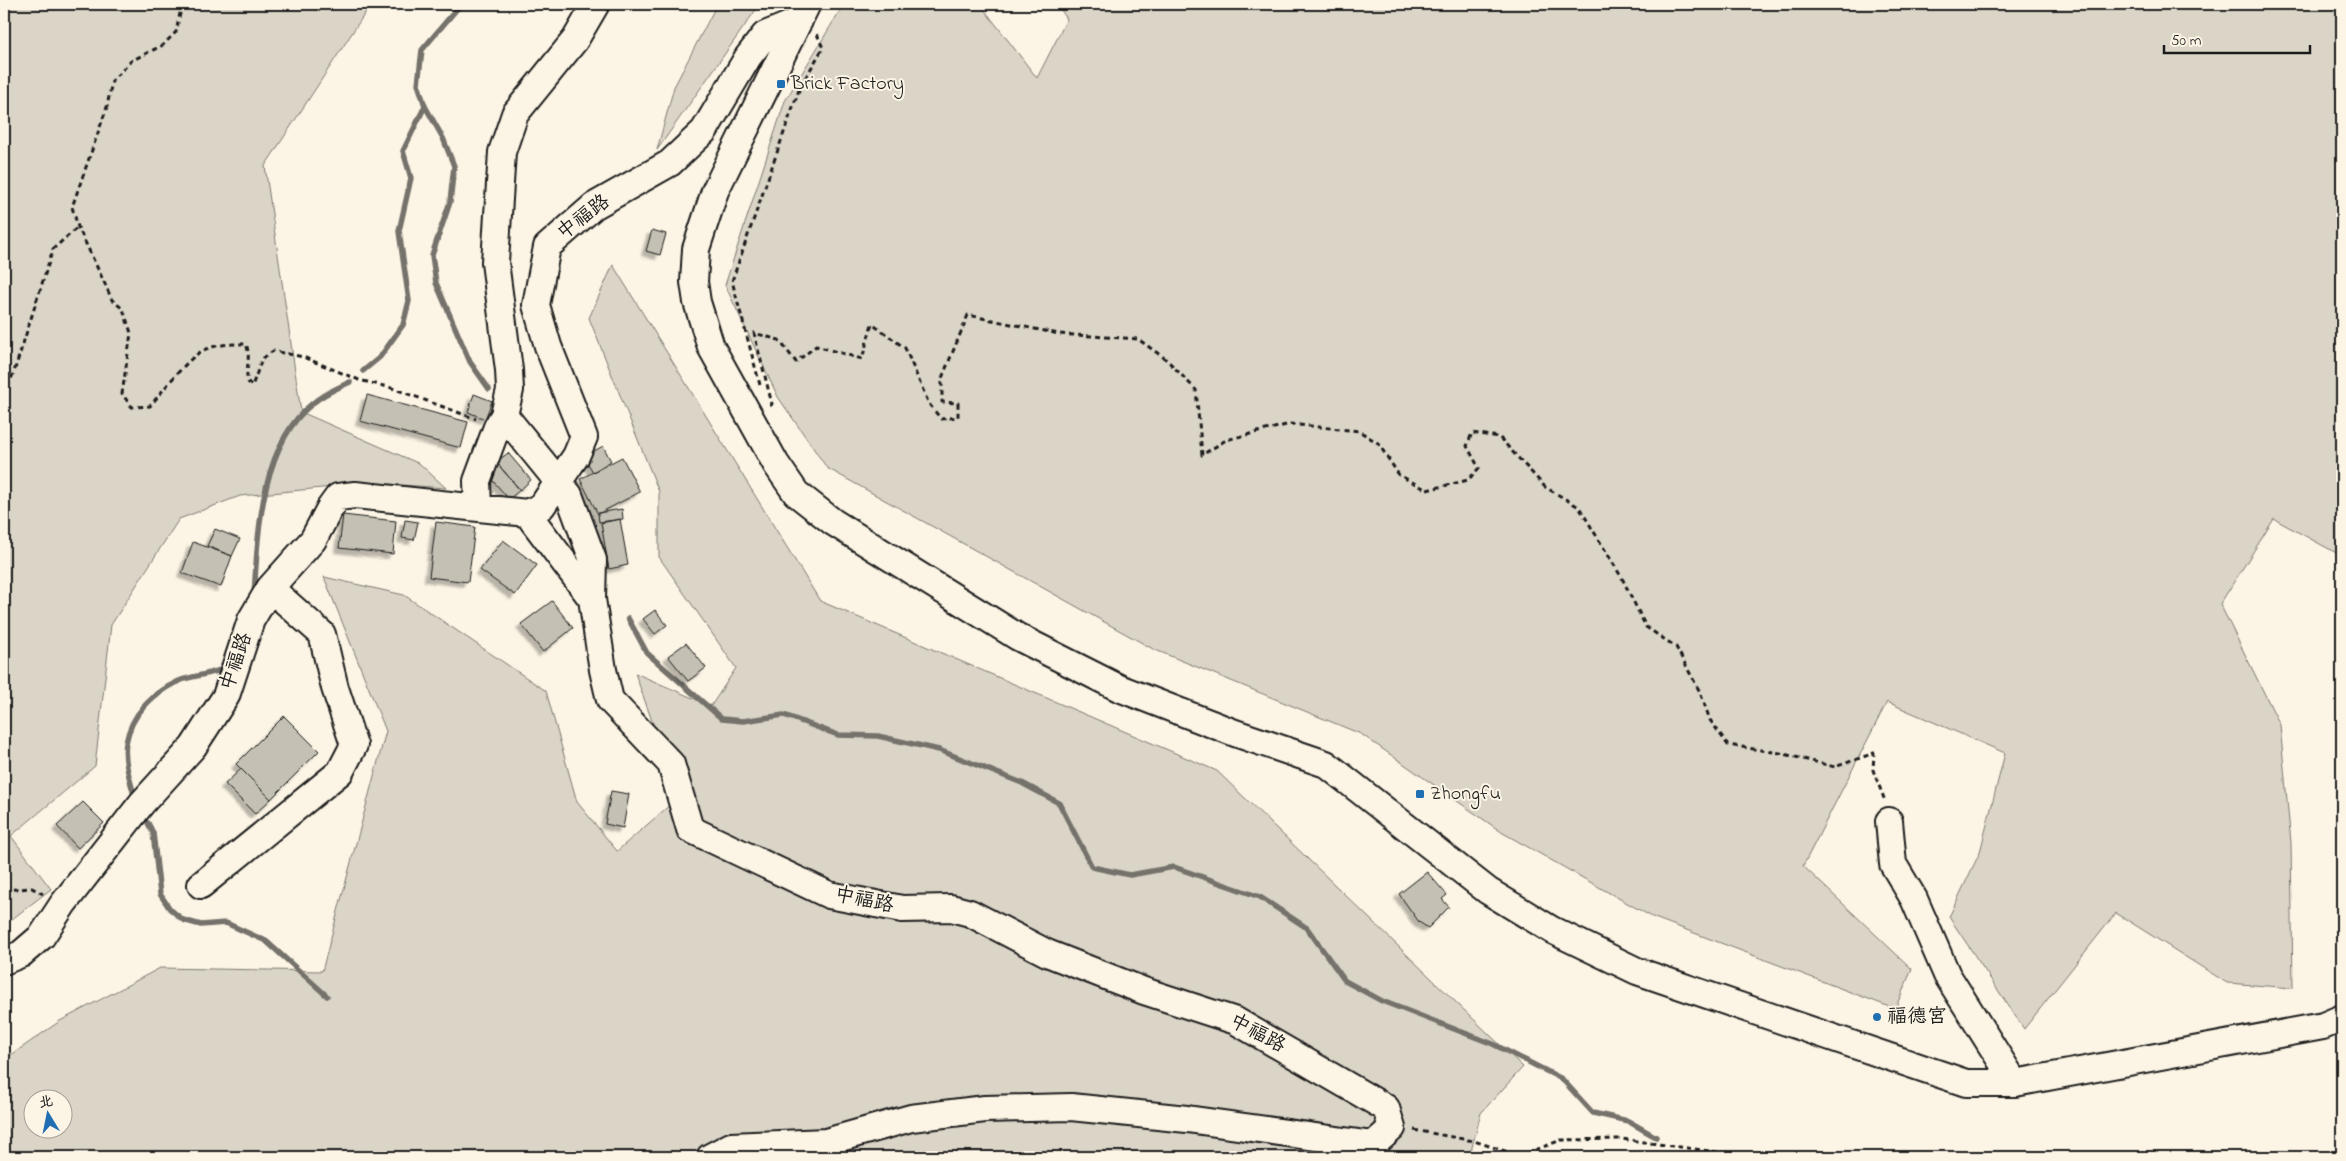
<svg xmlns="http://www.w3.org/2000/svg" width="2346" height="1161" viewBox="0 0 2346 1161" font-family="'Indie Flower','LXGW WenKai TC',sans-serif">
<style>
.green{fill:#dbd5c8;stroke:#7c7872;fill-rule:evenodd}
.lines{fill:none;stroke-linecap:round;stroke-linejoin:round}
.stream{stroke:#75726c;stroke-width:5.5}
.building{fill:#c4c0b3;stroke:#1c1c1c;filter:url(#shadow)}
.minor-casing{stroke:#1c1c1c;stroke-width:30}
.path{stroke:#1c1c1c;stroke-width:3;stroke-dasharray:5 4;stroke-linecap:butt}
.minor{stroke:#fcf5e5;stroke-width:26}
.poi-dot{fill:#1f6fb2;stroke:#fcf5e5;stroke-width:2}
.labels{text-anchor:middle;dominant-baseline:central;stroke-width:4;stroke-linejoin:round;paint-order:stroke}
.poi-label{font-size:20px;fill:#1c1c1c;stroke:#fcf5e5;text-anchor:start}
.street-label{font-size:20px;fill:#1c1c1c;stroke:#fcf5e5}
</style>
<defs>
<filter id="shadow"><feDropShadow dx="-4.5" dy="4.5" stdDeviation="1" flood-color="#0004"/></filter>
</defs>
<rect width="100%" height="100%" fill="#fcf5e5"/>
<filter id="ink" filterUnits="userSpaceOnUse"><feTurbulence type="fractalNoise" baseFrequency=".02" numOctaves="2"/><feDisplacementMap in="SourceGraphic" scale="10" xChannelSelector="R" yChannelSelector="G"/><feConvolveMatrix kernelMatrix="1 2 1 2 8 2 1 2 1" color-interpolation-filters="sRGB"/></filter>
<g filter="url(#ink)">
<!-- green -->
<path class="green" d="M4 4H371L265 166 301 412 420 464 446 488 373 483 240 496 179 519 111 625 95 766 11 836 51 889 7 923 4 916Z
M717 4H760L657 150 674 87Z
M844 4H980L1037 78 1067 19 1057 4H2342V556L2274 519 2220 604 2280 725 2291 843 2293 988 2227 983 2116 913 2024 1029 1949 917 1980 852 2005 753 1887 702 1803 866 1912 969 1895 1009 1652 917 1503 833 1361 734 1153 649 827 468 778 397 725 285 785 101Z
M613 265 820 601 1217 771 1523 1067 1481 1113 1471 1151 1477 1157H4V1060L60 1021 160 968 322 971 386 731 324 577 404 595 546 691 577 802 617 851 679 797 635 673 711 706 736 668 659 557V492L589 318ZM32 1098H62V1128H32Z"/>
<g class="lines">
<!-- stream -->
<path class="stream" d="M461 4 422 50 418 84 425 106 443 138 454 166 450 202 432 255 436 283 470 362 489 389
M363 371 380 357 403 325 409 301 399 231 411 178 403 151 425 106
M254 596C258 534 260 445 313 403 323 394 338 388 350 382
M628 618 647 653 722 719 743 721 784 715 838 735 878 736 939 750 1022 783 1059 803 1092 867 1130 875 1174 867 1260 897 1307 928 1345 981 1382 1001 1493 1044 1562 1079 1593 1113 1628 1121 1656 1137
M135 799C131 782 123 761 126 743 131 714 153 693 179 681 194 675 212 675 227 667
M148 823 153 833 160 894 170 909 183 920 201 925 226 923 266 941 327 996"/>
</g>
<!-- building -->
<path class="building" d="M652 230 666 234 660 255 646 251Z
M474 394 492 401 485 419 468 412Z
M367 395 468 422 461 448 360 421Z
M603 446 611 461 593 472 584 457Z
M508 453 531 480 520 490 496 462Z
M622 457 640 492 598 514 580 479Z
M496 462 520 490 509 499 485 472Z
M622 509 623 519 599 522 598 513Z
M343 515 396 521 393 554 339 548Z
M620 519 628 565 609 569 601 523Z
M405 520 418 522 414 540 402 538Z
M436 522 475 527 468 582 429 577Z
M215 529 240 539 232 556 207 546Z
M503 540 537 565 515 595 480 570Z
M193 542 232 556 221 587 182 573Z
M552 601 573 628 543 652 521 624Z
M655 610 667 625 655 634 643 619Z
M686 643 706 668 688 681 668 656Z
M284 716 319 751 271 799 236 764Z
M241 769 271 799 255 814 225 784Z
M611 791 629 794 623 828 605 824Z
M83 802 104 823 78 848 57 826Z
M1427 872 1447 895 1442 899 1449 907 1428 928 1419 922 1399 894Z"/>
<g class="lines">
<defs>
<path id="minor" d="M807 4 715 191 696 249 694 282 697 302 711 347 776 464 796 493 833 522 1018 637 1119 688 1235 733 1326 764 1488 891 1552 930 1637 971 1966 1083H2015L2323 1026 2342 1018
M478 508 477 481 497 427 504 415
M527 513 592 599 603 670 610 700 671 764 690 829 829 895 902 909 951 908 970 913 1047 953 1144 991 1236 1021 1386 1108 1392 1128 1373 1145 1187 1119 1071 1107 985 1109 911 1118 826 1142 731 1146 710 1157
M592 599 593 560 569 495 504 415 510 390 509 370 495 262 502 152 515 114 575 40 596 4
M1889 821 1893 864 1914 899 1947 975 2015 1083
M201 885 340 772 354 745 335 688 322 634 270 588
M4 961 21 954 42 936 63 904 142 803 193 747 226 696 251 620 270 588 313 540 330 508 338 497 355 495 527 513 542 506 576 456 584 437 548 346 536 305 547 247 594 206 670 163 704 131 748 57 765 35 799 21"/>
</defs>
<!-- minor casing -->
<use href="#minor" class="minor-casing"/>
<!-- path -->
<path class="path" d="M182 4 176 32 163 45 131 61 112 81 107 107 72 207 78 227 105 284 112 300 123 309 131 333 122 394 132 407 150 406C162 392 188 357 204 350 217 344 232 344 246 344 251 356 246 368 247 381L252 386 262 359 273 351 303 357 359 380 392 388 476 419
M760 385 732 281 800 87 823 48 817 34
M4 395 14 372 53 249 78 227
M770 406 772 404 754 333 779 340 796 362 816 346 862 359 872 324 905 348 929 404 941 419 958 417V403L942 402V378L968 315 1059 334 1138 339 1167 360 1196 390 1202 455 1226 440 1290 424 1359 431 1378 443 1399 475 1427 490 1468 480 1479 468 1467 446 1472 433 1499 437 1545 487 1579 507 1622 578 1646 627 1676 647 1700 692 1710 720 1728 745 1780 753 1835 767 1874 753 1873 770 1885 801
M4 890 32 888 43 894
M1414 1130 1474 1141 1520 1156 1561 1140 1622 1139 1752 1157"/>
<!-- minor -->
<use href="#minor" class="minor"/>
</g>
</g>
<!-- markers -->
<g class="poi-dot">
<rect x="776" y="79" width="10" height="10" rx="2.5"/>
<rect x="1415" y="789" width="10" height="10" rx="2.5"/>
<circle cx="1877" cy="1017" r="5"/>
</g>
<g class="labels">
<!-- poi labels -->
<g class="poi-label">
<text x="791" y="84">Brick Factory</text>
<text x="1430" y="794">Zhongfu</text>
<text x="1887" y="1017">福德宮</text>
</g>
<!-- street labels -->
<g class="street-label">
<text transform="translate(584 218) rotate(-37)">中福路</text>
<text transform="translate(237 662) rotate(-71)">中福路</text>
<text transform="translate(864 901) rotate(12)">中福路</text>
<text transform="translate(1257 1034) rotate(28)">中福路</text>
</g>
</g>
<!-- margin -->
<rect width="2346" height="1161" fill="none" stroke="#fcf5e5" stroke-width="20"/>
<rect x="10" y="10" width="2326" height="1141" fill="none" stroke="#1c1c1c" stroke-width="2" filter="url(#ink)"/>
<!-- north arrow -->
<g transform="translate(48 1114) rotate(350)"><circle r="24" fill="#fcf5e5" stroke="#a29e95"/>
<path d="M0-4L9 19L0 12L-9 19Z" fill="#1f6fb2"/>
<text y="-8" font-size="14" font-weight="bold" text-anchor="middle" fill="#1c1c1c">北</text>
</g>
<!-- scale -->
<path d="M2164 45v8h146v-8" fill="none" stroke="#1c1c1c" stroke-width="2.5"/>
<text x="2171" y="45" font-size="15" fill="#1c1c1c" stroke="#fcf5e5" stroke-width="4" paint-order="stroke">50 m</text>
</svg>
